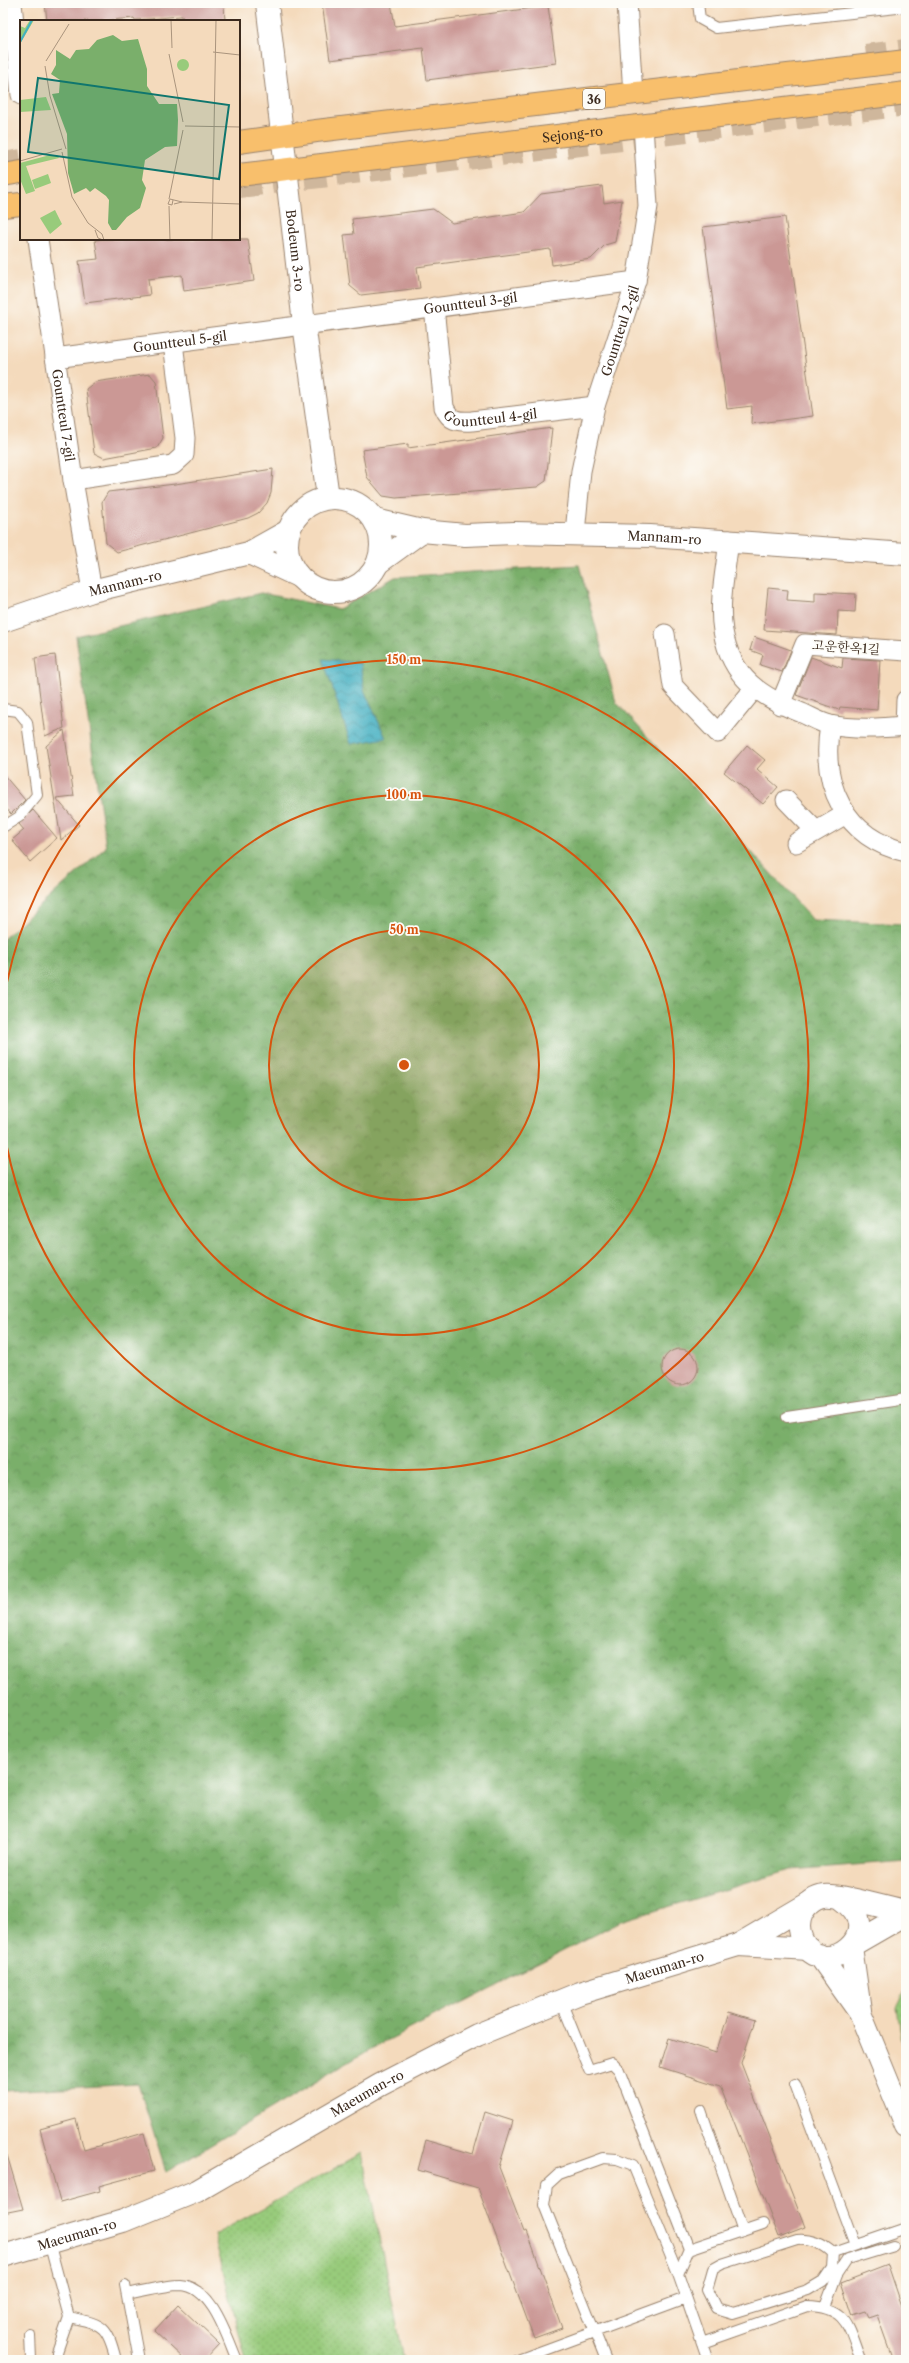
<svg xmlns="http://www.w3.org/2000/svg" width="909" height="2363" viewBox="0 0 909 2363" font-family="'Libre Caslon Text','Noto Serif KR',serif">
<style>
.green{fill:url(#green-dots);stroke:#6a7a4c}
.forest{fill:url(#forest-crowns);stroke:#5a6c44}
.water{fill:url(#water-waves);stroke:#406d70}
.building{fill:#cb9895}
.lines{fill:none;stroke-linecap:round;stroke-linejoin:round}
.trunk-tunnel{stroke:#cfb79c;stroke-width:22;stroke-dasharray:22 11;stroke-linecap:butt}
.service-casing{stroke:#98826d;stroke-width:12}
.minor-casing{stroke:#98826d;stroke-width:21}
.tertiary-casing{stroke:#98826d;stroke-width:24}
.primary-casing{stroke:#98826d;stroke-width:24}
.service{stroke:#fff;stroke-width:10}
.minor{stroke:#fff;stroke-width:19}
.tertiary{stroke:#fff;stroke-width:22}
.primary{stroke:#f8bf6c;stroke-width:22}
.ring{fill:none;stroke:#d7540e;stroke-width:2}
.labels{text-anchor:middle;dominant-baseline:central;stroke-width:3.5;stroke-linejoin:round;paint-order:stroke}
.shield{fill:#fdfcf7;stroke:#75695f;stroke-width:1}
.shield-label{font-size:12px;font-weight:bold;fill:#3b2a1e}
.street-label{font-size:13px;fill:#3b2a1e;stroke:#fdfcf7}
.inset-river{fill:none;stroke:#44b0c2;stroke-width:2}
.inset-road{fill:none;stroke:#aa947d;stroke-width:1}
.view{fill:#0f766e;fill-opacity:0.15;stroke:#0f766e;stroke-width:2}
.inset-edge{fill:none;stroke:#3b2a1e;stroke-width:2}
.centre{fill:#d7540e;stroke:#fdfcf7;stroke-width:2}
.ring-label{font-size:12px;text-anchor:middle;font-weight:bold;fill:#d7540e;stroke:#fdfcf7;stroke-width:3.5;stroke-linejoin:round;paint-order:stroke}
</style>
<defs>
<pattern id="green-dots" width="8" height="8" patternUnits="userSpaceOnUse"><rect width="8" height="8" fill="#98cb7b"/><path d="M2 2h.1M6 6h.1" fill="none" stroke="#84ae6a" stroke-width="1.8" stroke-linecap="round"/></pattern>
<pattern id="forest-crowns" width="20" height="18" patternUnits="userSpaceOnUse"><rect width="20" height="18" fill="#7aaf6b"/><path d="M2 6a3 3 0 1 1 6 0M12 15a3 3 0 1 1 6 0" fill="none" stroke="#658f57"/></pattern>
<pattern id="water-waves" width="16" height="10" patternUnits="userSpaceOnUse"><rect width="16" height="10" fill="#44b0c2"/><path d="M0 5q4-4 8 0t8 0" fill="none" stroke="#3a8f9d"/></pattern>
</defs>
<rect width="100%" height="100%" fill="#fdfcf7"/>
<filter id="ink" filterUnits="userSpaceOnUse"><feTurbulence type="fractalNoise" baseFrequency=".025" numOctaves="2"/><feDisplacementMap in="SourceGraphic" scale="8" xChannelSelector="R" yChannelSelector="G"/><feConvolveMatrix kernelMatrix="1 2 1 2 8 2 1 2 1" color-interpolation-filters="sRGB"/></filter>
<filter id="wash" filterUnits="userSpaceOnUse"><feTurbulence type="fractalNoise" baseFrequency=".012" numOctaves="4" result="noise"/><feDisplacementMap in="SourceGraphic" scale="16" xChannelSelector="R" yChannelSelector="G"/><feGaussianBlur stdDeviation="0.9" result="paint"/><feColorMatrix in="noise" values="0 0 0 0 0 0 0 0 0 0 0 0 0 0 0 0 0 1.4 0 .05"/><feComposite in="paint" operator="in"/></filter>
<g filter="url(#wash)">
<rect width="100%" height="100%" fill="#f4dabc"/>
<!-- green -->
<path class="green" d="M906 1990V2068L897 2008Z
M362 2153 404 2360H246L214 2235Z"/>
<!-- forest -->
<path class="forest" d="M579 565 616 702 813 920 906 924V1861L791 1870 621 1921 369 2050 166 2172 138 2084 3 2091V939L106 847 76 636 261 593 339 609 395 577Z"/>
<!-- water -->
<path class="water" d="M323 659 360 663 364 690 386 738 351 744Z"/>
<g id="blocks">
<!-- building -->
<path class="building" d="M45 3H224L225 21H183L182 16 135 20 134 18 101 21H47Z
M322 3H391L395 26 548 6 556 63 427 80 423 48 330 60Z
M602 186 604 203 622 200 615 242 605 245 591 259 552 265 550 249 417 267 420 288 361 295 350 286 344 235 354 234 352 219 433 209 452 223 524 212 541 194Z
M785 217 813 416 751 424 752 406 727 409 703 227Z
M105 239H248L254 281 184 291 182 275 148 279 150 295 85 303 79 261 98 259 95 240Z
M150 374 156 381 163 438 157 448 104 458 94 453 86 389 95 382Z
M552 428 546 481 537 487 396 498 383 496 367 477 362 450 408 444V448Z
M273 469 271 493 267 503 258 513 248 518 117 552 106 543 102 502 108 492 175 484Z
M768 588 788 590 787 600 815 602V592L856 594 855 612 838 611 837 635 764 630Z
M754 637 791 650 782 672 760 665 763 655 750 650Z
M55 655 64 728 45 736 35 658Z
M811 657 842 668 843 658 880 660 877 710 840 707 839 710 796 695Z
M64 730 74 796 56 798 79 825 61 840 46 746Z
M747 745 765 760 757 769 778 787 763 804 724 772Z
M3 774 25 800 11 814 3 805Z
M33 810 57 838 30 862 12 840 24 830 19 824Z
M662 1367a18 18 0 1 1 36 0a18 18 0 1 1-36 0Z
M729 2012 755 2020 741 2063 805 2227 779 2237 720 2086 660 2067 669 2038 716 2053Z
M485 2112 513 2121 499 2167 524 2232 527 2231 562 2328 534 2338 478 2188 418 2170 426 2140 473 2154Z
M76 2119 84 2150 144 2133 154 2171 99 2186 100 2191 60 2202 40 2129Z
M7 2155 23 2209 3 2213V2156Z
M888 2265 906 2318V2360H893L877 2315 868 2318 865 2312 852 2316 841 2283Z
M178 2305 219 2344 204 2360H185L154 2331Z"/>
</g>
</g>
<g filter="url(#ink)">
<use href="#blocks" fill-opacity="0" stroke="#98826d" stroke-width="1"/>
<g class="lines">
<!-- trunk-tunnel -->
<path class="trunk-tunnel" d="M866 55 906 50
M3 163 21 160
M239 187 906 105"/>
<defs>
<path id="service" d="M698 3 700 19 716 28 906 7
M3 709 18 711 27 722 37 795 19 817 3 827
M787 1417 906 1399
M561 2001 589 2070 612 2063 619 2070 689 2249 678 2274 708 2360
M795 2084 855 2245
M701 2110 743 2231
M797 2240C812 2239 822 2243 833 2253L832 2268 823 2281 808 2290 733 2313 716 2308 707 2290 713 2269 722 2264Z
M49 2242 69 2317 57 2352 58 2360
M689 2249 763 2224
M833 2253 906 2228
M125 2285 139 2360
M127 2294C144 2291 164 2285 181 2285 212 2286 227 2337 237 2360
M825 2307 837 2275 847 2260 893 2246
M69 2317C103 2325 107 2324 116 2360
M30 2335 31 2360
M702 2343 807 2306C848 2307 848 2327 861 2360
M518 2360 686 2298
M606 2360 544 2205 547 2185 559 2174 603 2158 617 2159 633 2165 678 2274"/>
<g id="minor">
<path d="M12 3 21 95"/>
<path d="M627 3 633 94"/>
<path id="s1" d="M38 239 73 480 92 591"/>
<path id="s2" d="M434 307 444 407C450 421 457 422 472 421L595 406"/>
<path id="s3" d="M55 358 636 281"/>
<path d="M73 480 173 465 184 455 185 438 173 343"/>
<path id="s4" d="M575 533 581 471 595 406 636 281 648 206 643 125"/>
<path d="M729 540C726 569 718 602 723 631 731 678 761 697 802 713 811 717 821 723 830 725 854 730 882 728 906 726"/>
<path d="M665 634 673 686 718 733 754 689"/>
<path d="M780 705 805 644 906 651"/>
<path d="M830 725C820 784 844 838 906 852"/>
<path d="M905 726 906 700"/>
<path d="M786 800 816 831"/>
<path d="M796 843 846 814"/>
</g>
<g id="tertiary">
<path id="s5" d="M267 3 304 324 328 497"/>
<circle cx="334" cy="545" r="47"/>
<path id="s6" d="M375 520 422 531 465 535 514 533 650 536 906 554"/>
<path d="M249 553 298 576"/>
<path d="M378 563 422 531"/>
<path id="s7" d="M3 621 92 591 249 553 288 531"/>
<path d="M842 1899C891 1933 822 1984 802 1940 798 1931 798 1922 802 1913 807 1904 815 1897 825 1896 840 1894 889 1909 906 1912"/>
<path d="M854 1944 906 1914"/>
<path d="M738 1945 809 1949"/>
<path d="M851 1947 860 2010"/>
<path d="M819 1955 860 2013 906 2125"/>
<path id="s8" d="M3 2256 123 2221 197 2191 380 2085 477 2035 580 1993 738 1945 811 1902"/>
</g>
<g id="primary">
<path d="M239 142 316 131 906 61"/>
<path d="M3 175 21 172"/>
<path id="s9" d="M239 175 906 93"/>
<path d="M3 206 21 204"/>
</g>
</defs>
<!-- service casing -->
<use href="#service" class="service-casing"/>
<!-- minor casing -->
<use href="#minor" class="minor-casing"/>
<!-- tertiary casing -->
<use href="#tertiary" class="tertiary-casing"/>
<!-- primary casing -->
<use href="#primary" class="primary-casing"/>
<!-- service -->
<use href="#service" class="service"/>
<!-- minor -->
<use href="#minor" class="minor"/>
<!-- tertiary -->
<use href="#tertiary" class="tertiary"/>
<!-- primary -->
<use href="#primary" class="primary"/>
</g>
</g>
<!-- distance rings -->
<circle cx="404" cy="1065" r="135" fill="#d7540e" fill-opacity=".12"/>
<g class="ring">
<circle cx="404" cy="1065" r="135"/>
<circle cx="404" cy="1065" r="270"/>
<path d="M3 1005A405 405 0 1 1 3 1125"/>
</g>
<g class="labels">
<!-- shield labels -->
<rect class="shield" x="583" y="89" width="22" height="20" rx="3"/>
<g class="shield-label">
<text x="594" y="99">36</text>
</g>
<!-- street labels -->
<g class="street-label">
<text stroke="none"><textPath href="#s9" startOffset="336">Sejong-ro</textPath></text>
<text stroke="none"><textPath href="#s5" startOffset="249">Bodeum 3-ro</textPath></text>
<text stroke="none"><textPath href="#s3" startOffset="419">Gountteul 3-gil</textPath></text>
<text stroke="none"><textPath href="#s4" startOffset="208">Gountteul 2-gil</textPath></text>
<text stroke="none"><textPath href="#s3" startOffset="126">Gountteul 5-gil</textPath></text>
<text stroke="none"><textPath href="#s2" startOffset="153">Gountteul 4-gil</textPath></text>
<text stroke="none"><textPath href="#s1" startOffset="178">Gountteul 7-gil</textPath></text>
<text stroke="none"><textPath href="#s6" startOffset="291">Mannam-ro</textPath></text>
<text stroke="none"><textPath href="#s7" startOffset="128">Mannam-ro</textPath></text>
<text transform="translate(846 647) rotate(4)">고운한옥1길</text>
<text stroke="none"><textPath href="#s8" startOffset="725">Maeuman-ro</textPath></text>
<text stroke="none"><textPath href="#s8" startOffset="401">Maeuman-ro</textPath></text>
<text stroke="none"><textPath href="#s8" startOffset="77">Maeuman-ro</textPath></text>
</g>
</g>
<!-- overview -->
<g transform="translate(20 20)">
<rect width="220" height="220" fill="#f4dabc"/>
<path d="M10 0H14L0 24V6L5 8ZM26 77 31 90 0 92V80ZM30 135H37L39 138 6 146 15 171 6 174 0 159V143ZM35 190 42 204 30 214 20 198Z" fill="#98cb7b"/>
<path d="M93 15 102 21 118 19 127 49V66L139 84H157L158 100 157 126 145 127 125 140 122 160 126 168 120 188 107 197 96 210H92L88 203 89 180 86 176 75 168 70 172 66 168 54 174 48 153 47 114 32 74 39 73 40 60 31 54 36 45V30L50 39 56 30 69 29 77 20Z" fill="#7aaf6b"/>
<path d="M157 45a6 6 0 1 1 12 0a6 6 0 1 1-12 0ZM28 154 31 163 15 169 12 160Z" fill="#98cb7b"/>
<path class="inset-river" d="M0 22 12 0"/>
<path class="inset-road" d="M151 0 152 28M193 32 220 35M149 34 163 102M26 41 49 4M25 46 30 76 46 129M165 106 220 107M42 132 52 177 68 203 82 214 84 220M0 141 42 129M149 179 163 110M153 180 152 185 148 184 150 179 162 182 154 184M162 182 220 184M149 186 150 220M75 210 78 218 83 220M192 220 196 0"/>
<path class="view" d="M18 58 209 85 199 159 8 132Z"/>
<rect width="220" height="220" class="inset-edge"/>
</g>
<circle cx="404" cy="1065" r="6" class="centre"/>
<g class="ring-label">
<text x="404" y="664">150 m</text>
<text x="404" y="799">100 m</text>
<text x="404" y="934">50 m</text>
</g>
<!-- margin -->
<rect width="909" height="2363" fill="none" stroke="#fdfcf7" stroke-width="16"/>
</svg>
